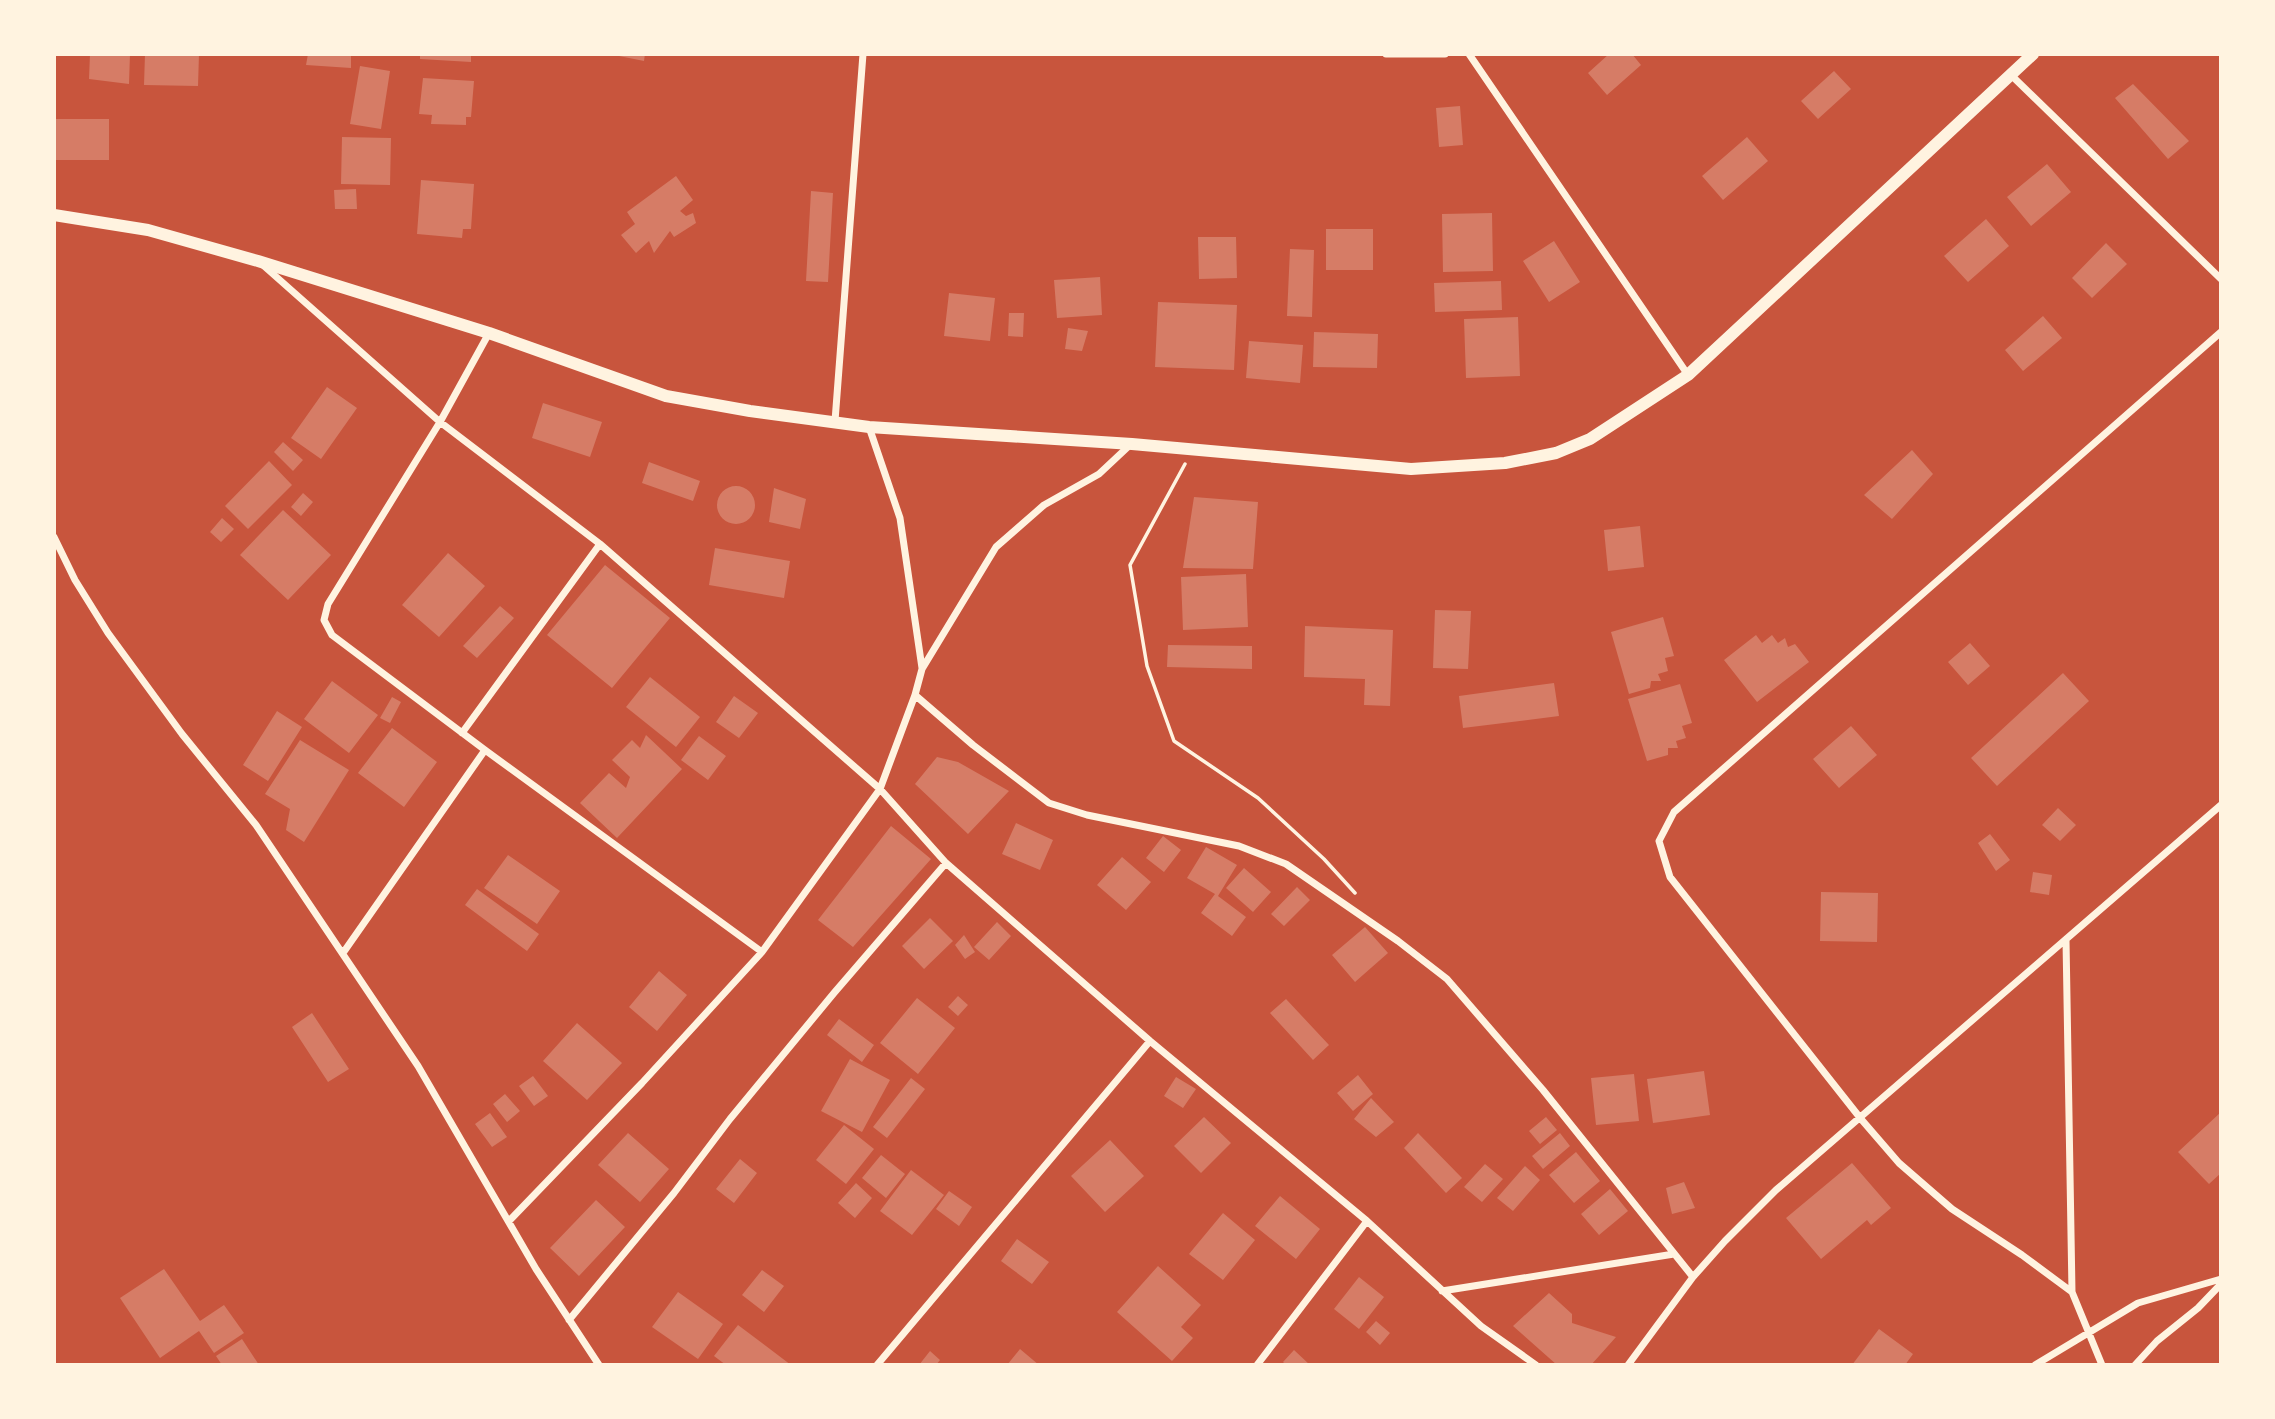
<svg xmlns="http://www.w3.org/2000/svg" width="2275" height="1419" viewBox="0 0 2275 1419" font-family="Overpass,sans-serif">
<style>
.building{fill:#d67c66}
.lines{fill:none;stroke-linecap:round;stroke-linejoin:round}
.path{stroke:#fff3e0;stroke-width:3.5}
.minor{stroke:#fff3e0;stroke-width:7}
.tertiary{stroke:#fff3e0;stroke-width:12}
</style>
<rect width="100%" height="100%" fill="#c8553d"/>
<!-- building -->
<path class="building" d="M90 54H130L129 84 89 79Z
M145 54H199L198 86 144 85Z
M308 54H351V68L306 65Z
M420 54H471V62L420 59Z
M609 54H645L644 61Z
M1609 54H1632L1641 65 1607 95 1588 73Z
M360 66 390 71 381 129 350 124Z
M1834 71 1851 89 1818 119 1801 101Z
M423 78 474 81 471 117H466V125L431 124 432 115 419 114Z
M2133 84 2189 141 2168 159 2115 98Z
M1460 106 1463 145 1439 147 1436 108Z
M54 119H109V160H54Z
M342 137 391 138 390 185 341 184Z
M1747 137 1768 161 1723 200 1702 176Z
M2047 164 2071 192 2031 226 2007 197Z
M676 176 693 200 680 211 686 216 693 213 696 223 674 237 670 231 654 253 649 241 636 253 621 235 635 224 627 212Z
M421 180 474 184 471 229H463L462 238 417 234Z
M356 189 357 209H335L334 190Z
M811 191 833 193 828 282 806 281Z
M1492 213 1493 271 1443 272 1442 214Z
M1986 219 2009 246 1968 282 1944 256Z
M1326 229H1373V270H1326Z
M1198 237H1236L1237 278 1199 279Z
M1554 241 1580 282 1549 302 1523 261Z
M2106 243 2127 264 2092 298 2072 278Z
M1290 249 1314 250 1312 317 1287 316Z
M1100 277 1102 315 1057 318 1054 280Z
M1501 281 1502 310 1435 312 1434 283Z
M949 293 995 298 990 341 944 336Z
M1158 302 1237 305 1234 370 1155 367Z
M1009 313H1024L1023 337 1008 336Z
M2043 316 2062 338 2023 371 2005 350Z
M1518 317 1520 376 1466 378 1464 319Z
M1068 328 1088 331 1082 351 1065 349Z
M1314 332 1378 334 1377 368 1313 367Z
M1249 341 1303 345 1300 383 1246 378Z
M327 387 357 408 321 459 291 438Z
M543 403 602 422 590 457 532 438Z
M283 442 303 460 293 471 274 452Z
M1912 450 1933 474 1892 519 1864 495Z
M269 461 292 485 248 529 225 506Z
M649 462 700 481 693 501 642 483Z
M717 505a19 19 0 1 1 38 0a19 19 0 1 1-38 0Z
M774 488 806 499 800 529 769 522Z
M303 493 313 502 301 516 291 507Z
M1194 497 1258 502 1253 569 1183 568Z
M283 510 331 555 288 600 240 555Z
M222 518 234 529 221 542 210 532Z
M1640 526 1644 567 1608 571 1604 530Z
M715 548 790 561 784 598 709 585Z
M448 553 485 586 439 637 402 605Z
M605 565 670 618 612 688 547 635Z
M1246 574 1248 627 1183 630 1181 577Z
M500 606 514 618 477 658 463 646Z
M1435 610 1471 611 1468 669 1433 668Z
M1663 617 1674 656 1665 658 1668 671 1658 674 1661 681H1651L1650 688 1629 694 1611 632Z
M1305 626 1393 630 1390 706 1364 705 1365 679 1304 677Z
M1756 635 1762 643 1772 635 1778 643 1785 638 1788 647 1795 644 1809 662 1757 702 1724 660Z
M1970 643 1990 666 1968 685 1948 662Z
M1168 645 1252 646V669L1167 667Z
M2063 673 2089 701 1997 786 1971 758Z
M650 677 700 717 676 747 626 707Z
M332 681 378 715 349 753 304 719Z
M1554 683 1559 716 1463 728 1459 696Z
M1680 684 1692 723 1682 726 1686 738 1676 741 1678 748H1668V755L1647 761 1628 699Z
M734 696 758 713 739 738 716 722Z
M392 697 401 702 390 723 380 718Z
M277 711 302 727 268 781 243 765Z
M1851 726 1877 755 1839 788 1813 759Z
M392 728 437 762 404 807 358 773Z
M646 735 682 769 617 838 580 803 609 773 626 788 630 777 612 760 632 740 640 748Z
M699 736 726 756 708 780 681 760Z
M300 740 349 770 304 842 286 830 290 809 265 794Z
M937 757 958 762 1009 791 968 834 915 784Z
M2058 808 2076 825 2060 841 2042 825Z
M1016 823 1053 840 1040 870 1002 854Z
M891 826 931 859 853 947 818 920Z
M1990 834 2010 860 1996 871 1978 843Z
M1163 836 1181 850 1164 872 1146 858Z
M1206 847 1237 865 1218 896 1246 917 1232 936 1201 913 1215 894 1187 878Z
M508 855 560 891 537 924 484 888Z
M1122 857 1151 882 1126 910 1097 885Z
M1244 868 1271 892 1253 912 1226 888Z
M2033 872 2052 875 2049 895 2030 892Z
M1297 887 1310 900 1284 926 1271 914Z
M477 889 539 934 527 951 465 905Z
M1821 892 1878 893 1877 942 1820 941Z
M930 918 953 941 924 969 902 946Z
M997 922 1011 936 989 960 974 947Z
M1365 927 1388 953 1355 982 1332 955Z
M964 935 975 952 965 959 955 945Z
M659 971 687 995 657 1031 629 1007Z
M958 996 968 1005 958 1016 948 1007Z
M917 998 955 1028 918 1074 880 1043Z
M1286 999 1329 1045 1313 1060 1270 1013Z
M312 1013 349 1069 328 1082 292 1027Z
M839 1019 874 1045 862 1062 827 1035Z
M577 1023 622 1063 587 1100 543 1061Z
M850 1059 890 1080 862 1132 821 1111Z
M1704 1071 1710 1115 1653 1123 1647 1079Z
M1634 1074 1639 1121 1596 1125 1591 1078Z
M1358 1075 1373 1094 1353 1111 1337 1093Z
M533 1076 548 1096 534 1106 519 1086Z
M1176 1077 1196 1089 1183 1108 1164 1096Z
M911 1078 925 1089 887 1138 873 1127Z
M505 1094 520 1111 507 1122 493 1104Z
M1371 1098 1394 1122 1376 1137 1354 1119Z
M2221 1112V1173L2209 1184 2178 1152Z
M490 1113 507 1137 492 1147 475 1124Z
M1204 1117 1231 1143 1201 1173 1174 1146Z
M1546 1117 1557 1130 1540 1144 1529 1131Z
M844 1125 874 1149 846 1184 816 1160Z
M628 1133 669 1169 640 1202 598 1165Z
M1418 1133 1462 1178 1446 1193 1404 1148Z
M1560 1133 1570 1146 1543 1169 1532 1156Z
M1110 1140 1144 1176 1105 1212 1071 1176Z
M1576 1152 1600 1181 1574 1203 1549 1175Z
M881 1155 905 1174 886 1198 862 1178Z
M740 1159 757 1173 734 1203 716 1189Z
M1852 1163 1891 1208 1871 1225 1867 1220 1821 1259 1786 1218Z
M1485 1164 1503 1179 1482 1202 1464 1187Z
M1525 1166 1540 1180 1513 1211 1497 1198Z
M911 1170 944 1195 912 1235 880 1211Z
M1684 1182 1695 1208 1672 1214 1666 1188Z
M856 1183 872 1198 855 1218 838 1203Z
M1610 1189 1628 1211 1599 1235 1581 1214Z
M949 1191 972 1207 959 1226 936 1209Z
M1280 1196 1320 1229 1296 1259 1255 1226Z
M596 1200 625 1227 579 1276 550 1248Z
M1223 1213 1255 1240 1223 1280 1189 1254Z
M1017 1239 1049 1262 1032 1284 1001 1261Z
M1158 1266 1201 1305 1181 1327 1193 1338 1172 1361 1117 1312Z
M164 1269 200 1321 224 1305 244 1333 214 1353 199 1331 160 1358 120 1298Z
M762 1270 784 1286 764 1312 742 1295Z
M1359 1277 1384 1297 1359 1329 1334 1309Z
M678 1292 723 1324 698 1359 652 1327Z
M1549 1293 1572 1314V1323L1616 1337 1591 1365H1557L1513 1326Z
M1376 1321 1390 1333 1380 1345 1366 1332Z
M738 1325 791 1365H726L714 1356Z
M1879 1329 1913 1354 1905 1365H1852Z
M242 1339 259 1365H222L216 1356Z
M1020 1349 1039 1365H1007Z
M1294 1350 1310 1365H1286L1283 1362Z
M930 1351 940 1360 936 1365H919Z"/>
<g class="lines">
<!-- path -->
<path class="path" d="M1185 464 1130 565 1147 666 1174 741 1258 798 1324 859 1355 893"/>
<!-- minor -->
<path class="minor" d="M1386 54H1445
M1469 54 1688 375
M2011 75 2221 279
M264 266 440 422 600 544 880 789 946 863 1150 1041 1367 1221 1481 1326 1536 1365
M489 333 440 422 328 604 324 620 332 635 485 750 762 952
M835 421 863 54
M869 427 900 518 922 668
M54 537 75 580 108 633 182 734 256 825 418 1066 536 1269 599 1365
M915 695 973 745 1049 803 1087 815 1239 846 1286 864 1398 941 1447 979 1543 1090 1693 1277
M462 733 600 544
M2066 940 2072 1292 2102 1365
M343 953 485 750
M509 1221 642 1083 762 952 880 789 915 695 922 669 996 547 1044 505 1099 474 1131 444
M1442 1291 1674 1254
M2072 1292 2022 1255 1952 1209 1899 1163 1861 1119 1670 877 1659 841 1674 812 2221 332
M569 1320 674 1193 730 1119 834 993 946 863
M877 1365 1150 1041
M1257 1365 1367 1221
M1628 1365 1693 1277 1725 1241 1776 1190 2221 805
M2035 1365 2138 1303 2221 1279
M2135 1365 2157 1341 2198 1308 2221 1284"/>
<!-- tertiary -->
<path class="tertiary" d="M54 215 148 230 258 261 489 333 666 396 750 411 869 427 1132 444 1411 469 1505 463 1556 453 1590 439 1688 375 2033 54"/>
</g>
<!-- border -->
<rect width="2275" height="1419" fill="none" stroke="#fff3e0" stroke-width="112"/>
</svg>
